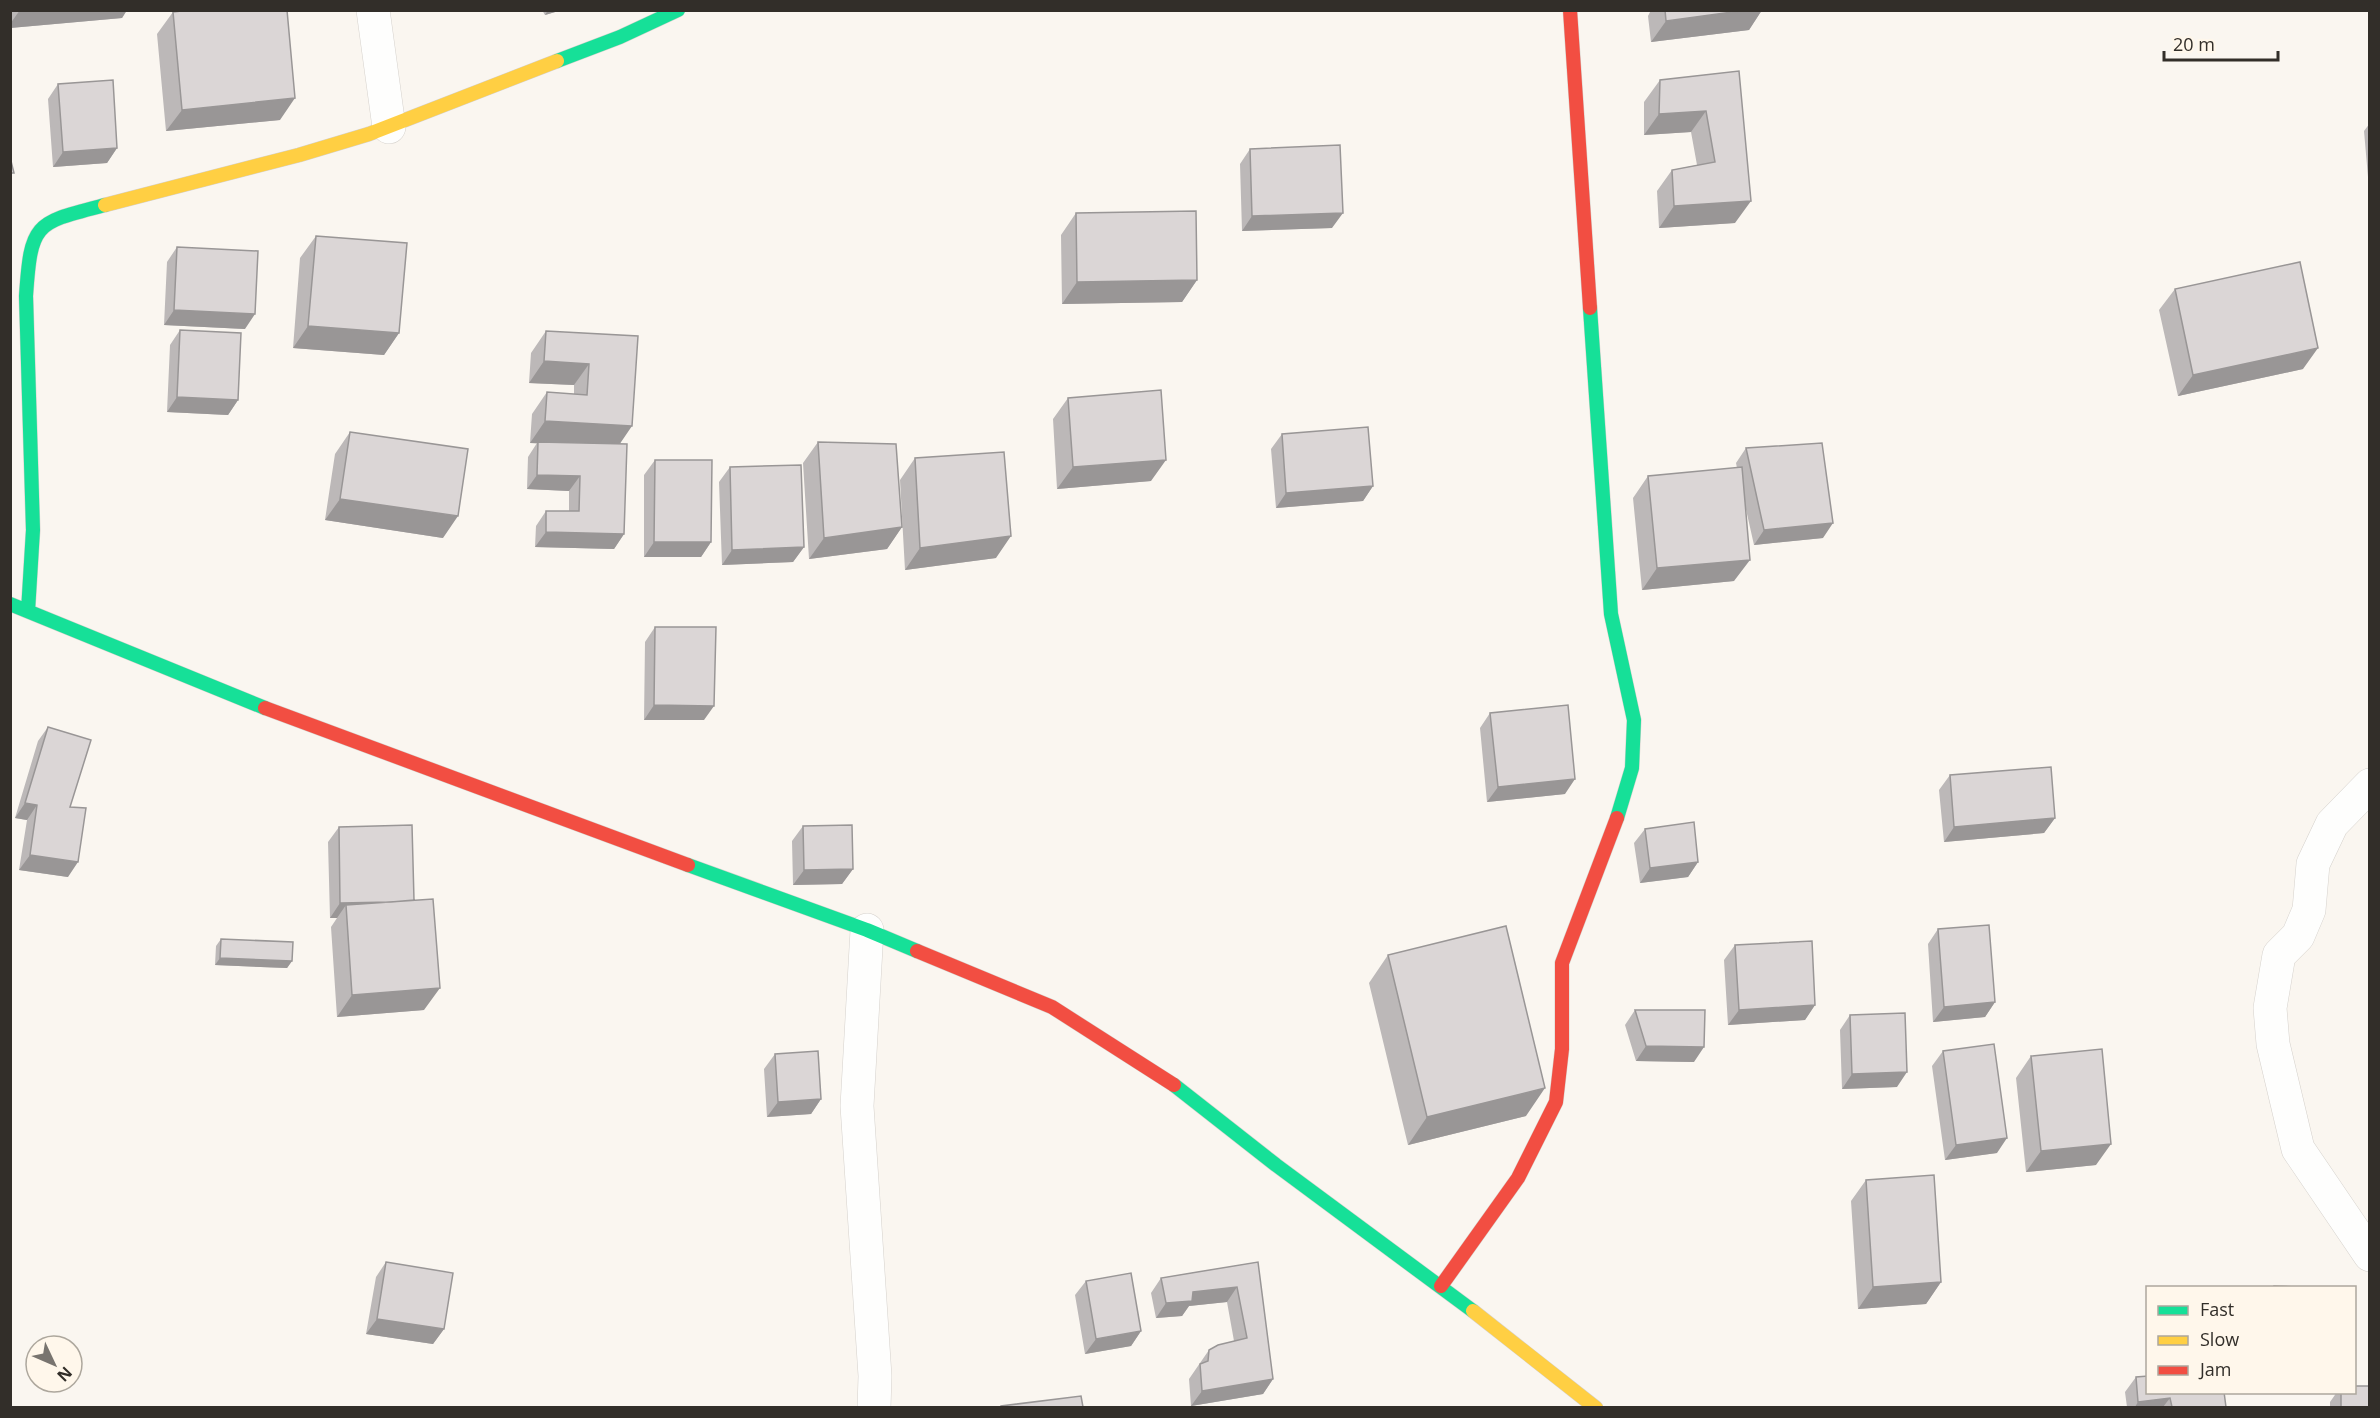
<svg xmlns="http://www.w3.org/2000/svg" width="2380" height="1418" viewBox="0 0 2380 1418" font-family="'Open Sans',sans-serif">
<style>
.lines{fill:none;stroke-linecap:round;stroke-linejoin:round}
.street-casing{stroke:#d5d1cc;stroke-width:34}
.fast-casing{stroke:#d5d1cc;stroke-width:15}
.slow-casing{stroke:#d5d1cc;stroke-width:15}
.jam-casing{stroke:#d5d1cc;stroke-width:15}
.street{stroke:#fefefd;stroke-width:33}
.fast{stroke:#16e098;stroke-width:14}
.slow{stroke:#ffcf43;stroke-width:14}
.jam{stroke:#f24e42;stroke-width:14}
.wall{fill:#bcb8b8}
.shaded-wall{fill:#999696}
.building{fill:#dbd6d6;stroke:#999696;stroke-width:1.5}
</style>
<rect width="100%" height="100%" fill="#faf6f0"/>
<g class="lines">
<defs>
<path id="street" d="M373 10 389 127
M2370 785 2332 824 2313 864 2309 910 2298 936 2279 955 2270 1008 2273 1044 2298 1149 2370 1255
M867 930 857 1106 875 1376 874 1408"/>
<path id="fast" d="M557 61 620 37 678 10
M1590 308 1611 614 1634 720 1632 768 1617 818
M10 604 265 708
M28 611 33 530 26 296C31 222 35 223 105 205
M688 865 867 930 917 951
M1174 1085 1276 1165 1473 1311"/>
<path id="slow" d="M105 205 299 155 369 134 557 61
M1473 1311 1596 1408"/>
<path id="jam" d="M1570 10 1590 308
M265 708 688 865
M917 951 1052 1007 1174 1085
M1441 1286 1518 1178 1556 1102 1562 1049V963L1617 818"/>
</defs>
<!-- street casing -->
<use href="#street" class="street-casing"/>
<!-- fast casing -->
<use href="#fast" class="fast-casing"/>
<!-- slow casing -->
<use href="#slow" class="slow-casing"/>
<!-- jam casing -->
<use href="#jam" class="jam-casing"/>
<!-- street -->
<use href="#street" class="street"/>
<!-- fast -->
<use href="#fast" class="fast"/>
<!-- slow -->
<use href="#slow" class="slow"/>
<!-- jam -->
<use href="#jam" class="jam"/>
</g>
<!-- wall -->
<path class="wall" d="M10 10H127L122 18 10 28Z
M542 10H562L545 15Z
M1651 10H1762L1749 30 1651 42 1648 16Z
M173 12 280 120 166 131 157 34Z
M1739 71 1735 223 1659 228 1657 191 1672 170 1697 165 1691 132 1644 135V102L1660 80Z
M58 84 117 148 107 163 53 167 48 99Z
M2370 123V177H2368L2364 131Z
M1250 149 1332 228 1242 231 1240 164Z
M1076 213 1197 280 1182 302 1062 304 1061 235Z
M316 236 399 333 384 355 293 348 300 258Z
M177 247 245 329 164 325 167 262Z
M2175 289 2303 369 2178 396 2159 310Z
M180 330 238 400 228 415 167 412 170 345Z
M546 331 638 336 620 444 624 534 614 549 535 547 536 526 546 511H569V491L527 489 528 457 537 443H530L532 414 547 392 574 394V385L529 383 531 353Z
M1068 398 1151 481 1057 489 1053 419Z
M350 432 443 538 325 520 335 454Z
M1282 434 1373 486 1363 501 1276 508 1271 449Z
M818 442 902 527 887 549 809 559 803 463Z
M1746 448 1823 538 1754 545 1745 505 1734 581 1642 590 1633 498 1648 476 1737 468 1736 463Z
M915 458 996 558 905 570 900 480Z
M655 460 711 542 701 557H644V475Z
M730 467 804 547 793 562 722 565 719 482Z
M655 627 704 720H644L645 642Z
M1490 713 1565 794 1487 802 1480 728Z
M48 727 70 807 68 877 19 870 27 820 15 818 38 741Z
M1950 775 2055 818 2044 833 1944 842 1939 790Z
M803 826 853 869 842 884 793 885 792 841Z
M339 827 414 900 424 1010 337 1017 331 927 337 918H330L328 842Z
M1645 829 1698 862 1688 877 1640 883 1634 843Z
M1938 929 1995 1002 1985 1017 1933 1022 1928 944Z
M221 939 292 961 287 968 215 965 216 946Z
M1735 945 1815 1005 1805 1020 1728 1025 1724 960Z
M1388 955 1526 1116 1408 1145 1369 983Z
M1635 1010 1694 1062 1636 1061 1625 1025Z
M1850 1015 1897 1087 1842 1089 1840 1030Z
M1943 1051 1997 1153 1945 1160 1932 1066Z
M775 1054 821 1099 811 1114 767 1117 764 1069Z
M2031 1056 2096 1165 2026 1172 2016 1078Z
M1866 1180 1941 1282 1926 1304 1858 1309 1851 1201Z
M386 1262 444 1329 433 1344 366 1334 376 1277Z
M1258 1262 1273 1379 1263 1394 1191 1406 1189 1379 1209 1350 1234 1341 1227 1302 1189 1306 1182 1316 1156 1318 1151 1293 1161 1278Z
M1086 1281 1141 1331 1131 1346 1085 1354 1075 1295Z
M2136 1377 2226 1407H2127L2125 1392Z
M2337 1392H2355L2370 1407H2330V1402Z"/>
<!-- shaded-wall -->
<path class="shaded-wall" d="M20 10H127L122 18 10 28V24Z
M548 10H562L545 15Z
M1747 10H1762L1749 30 1651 42 1666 21Z
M295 98 280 120 166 131 182 110Z
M1706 111 1691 132 1644 135 1659 114Z
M117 148 107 163 53 167 63 152Z
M1751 201 1735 223 1659 228 1674 206Z
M1343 213 1332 228 1242 231 1252 216Z
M1197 280 1182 302 1062 304 1077 282Z
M174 310 255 314 245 329 164 325Z
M308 326 399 333 384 355 293 348Z
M2318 348 2303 369 2178 396 2193 375Z
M544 361 589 364 574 385 529 383Z
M177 397 238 400 228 415 167 412Z
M545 421 632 426 617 448 530 443Z
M1166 460 1151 481 1057 489 1073 467Z
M537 475 580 476 569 491 527 489Z
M1373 486 1363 501 1276 508 1286 493Z
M340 499 458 516 443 538 325 520Z
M1833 523 1823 538 1754 545 1764 530Z
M902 527 887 549 809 559 824 538Z
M546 532 624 534 614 549 535 547Z
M1011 536 996 558 905 570 920 548Z
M654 542H711L701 557H644Z
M804 547 793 562 722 565 732 550Z
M1750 560 1734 581 1642 590 1657 568Z
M654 705 714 706 704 720H644Z
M1575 779 1565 794 1487 802 1498 787Z
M25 803 37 805 27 820 15 818Z
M2055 818 2044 833 1944 842 1954 827Z
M30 855 78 862 68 877 19 870Z
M1698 862 1688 877 1640 883 1650 868Z
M853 869 842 884 793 885 804 870Z
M414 901 346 905 337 918H330L340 903Z
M220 958 292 961 287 968 215 965Z
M440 988 424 1010 337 1017 352 995Z
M1995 1002 1985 1017 1933 1022 1944 1007Z
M1815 1005 1805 1020 1728 1025 1739 1010Z
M1646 1046 1704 1047 1694 1062 1636 1061Z
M1907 1072 1897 1087 1842 1089 1852 1074Z
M1545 1088 1526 1116 1408 1145 1427 1117Z
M821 1099 811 1114 767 1117 778 1102Z
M2007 1138 1997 1153 1945 1160 1956 1145Z
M2111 1144 2096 1165 2026 1172 2041 1151Z
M1941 1282 1926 1304 1858 1309 1873 1287Z
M1237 1287 1227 1302 1189 1306 1182 1316 1156 1318 1166 1303 1193 1292Z
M377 1319 444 1329 433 1344 366 1334Z
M1141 1331 1131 1346 1085 1354 1096 1339Z
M1273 1379 1263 1394 1191 1406 1202 1391Z
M2170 1398 2163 1407H2135L2138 1402Z"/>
<!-- building -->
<path class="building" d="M190 10H287L295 98 182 110 173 12Z
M1665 10H1747L1666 21Z
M1739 71 1751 201 1674 206 1672 170 1715 162 1706 111 1659 114 1660 80Z
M113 80 117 148 63 152 58 84Z
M1340 145 1343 213 1252 216 1250 149Z
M10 157 14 173H10Z
M1196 211 1197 280 1077 282 1076 213Z
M316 236 407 243 399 333 308 326Z
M177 247 258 251 255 314 174 310Z
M2300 262 2318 348 2193 375 2175 289Z
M180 330 241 333 238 400 177 397Z
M546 331 638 336 632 426 545 421 547 392 587 395 589 364 544 361Z
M1161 390 1166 460 1073 467 1068 398Z
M1368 427 1373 486 1286 493 1282 434Z
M350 432 468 449 458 516 340 499Z
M538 442 627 444 624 534 546 532V511H579L580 476 537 475Z
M818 442 896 444 902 527 824 538Z
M1822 443 1833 523 1764 530 1746 448Z
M1004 452 1011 536 920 548 915 458Z
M655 460H712L711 542H654Z
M801 465 804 547 732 550 730 467Z
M1742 467 1750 560 1657 568 1648 476Z
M655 627H716L714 706 654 705Z
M1568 705 1575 779 1498 787 1490 713Z
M48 727 91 740 70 807 86 808 78 862 30 855 37 805 25 803Z
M2051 767 2055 818 1954 827 1950 775Z
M1694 822 1698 862 1650 868 1645 829Z
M412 825 414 900 391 902 340 903 339 827Z
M852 825 853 869 804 870 803 826Z
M433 899 440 988 352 995 346 905Z
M1989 925 1995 1002 1944 1007 1938 929Z
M1506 926 1545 1088 1427 1117 1388 955Z
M221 939 293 942 292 961 220 958Z
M1812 941 1815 1005 1739 1010 1735 945Z
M1635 1010H1705L1704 1047 1646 1046Z
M1905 1013 1907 1072 1852 1074 1850 1015Z
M1994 1044 2007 1138 1956 1145 1943 1051Z
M2102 1049 2111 1144 2041 1151 2031 1056Z
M818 1051 821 1099 778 1102 775 1054Z
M1934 1175 1941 1282 1873 1287 1866 1180Z
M386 1262 453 1273 444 1329 377 1319Z
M1258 1262 1273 1379 1202 1391 1200 1364 1208 1361 1209 1350 1218 1345 1247 1338 1237 1287 1193 1292 1192 1301 1166 1303 1161 1278Z
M1131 1273 1141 1331 1096 1339 1086 1281Z
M2274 1286 2297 1287H2274Z
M2148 1376V1392H2224L2226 1407H2172L2170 1398 2138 1402 2136 1377Z
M2355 1386H2370V1407H2341V1392H2355Z
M1081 1396 1083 1407H1001V1406Z"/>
<!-- border -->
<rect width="2380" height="1418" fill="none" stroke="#322e29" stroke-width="24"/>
<!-- legend -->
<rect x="2146" y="1286" width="210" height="108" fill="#fff7eb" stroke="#ada79d" stroke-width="1.5"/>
<rect x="2158" y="1306" width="30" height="9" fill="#16e098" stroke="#ada79d" stroke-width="1.5"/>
<text x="2200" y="1316" font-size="18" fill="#322e29">Fast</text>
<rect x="2158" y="1336" width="30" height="9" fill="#ffcf43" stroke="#ada79d" stroke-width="1.5"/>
<text x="2200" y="1346" font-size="18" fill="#322e29">Slow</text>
<rect x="2158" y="1366" width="30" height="9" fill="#f24e42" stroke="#ada79d" stroke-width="1.5"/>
<text x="2200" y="1376" font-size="18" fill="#322e29">Jam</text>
<!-- north arrow -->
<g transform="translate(54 1364) rotate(134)"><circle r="28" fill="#fff7eb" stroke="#ada79d" stroke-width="1.5"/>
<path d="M0-4.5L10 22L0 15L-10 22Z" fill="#78746f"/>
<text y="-9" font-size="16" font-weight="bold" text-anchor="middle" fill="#322e29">N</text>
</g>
<!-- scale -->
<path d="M2164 51v9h114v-9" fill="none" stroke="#322e29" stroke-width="3"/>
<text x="2173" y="51" font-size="18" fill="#322e29" stroke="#fff7eb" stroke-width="4.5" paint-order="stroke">20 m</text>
</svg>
